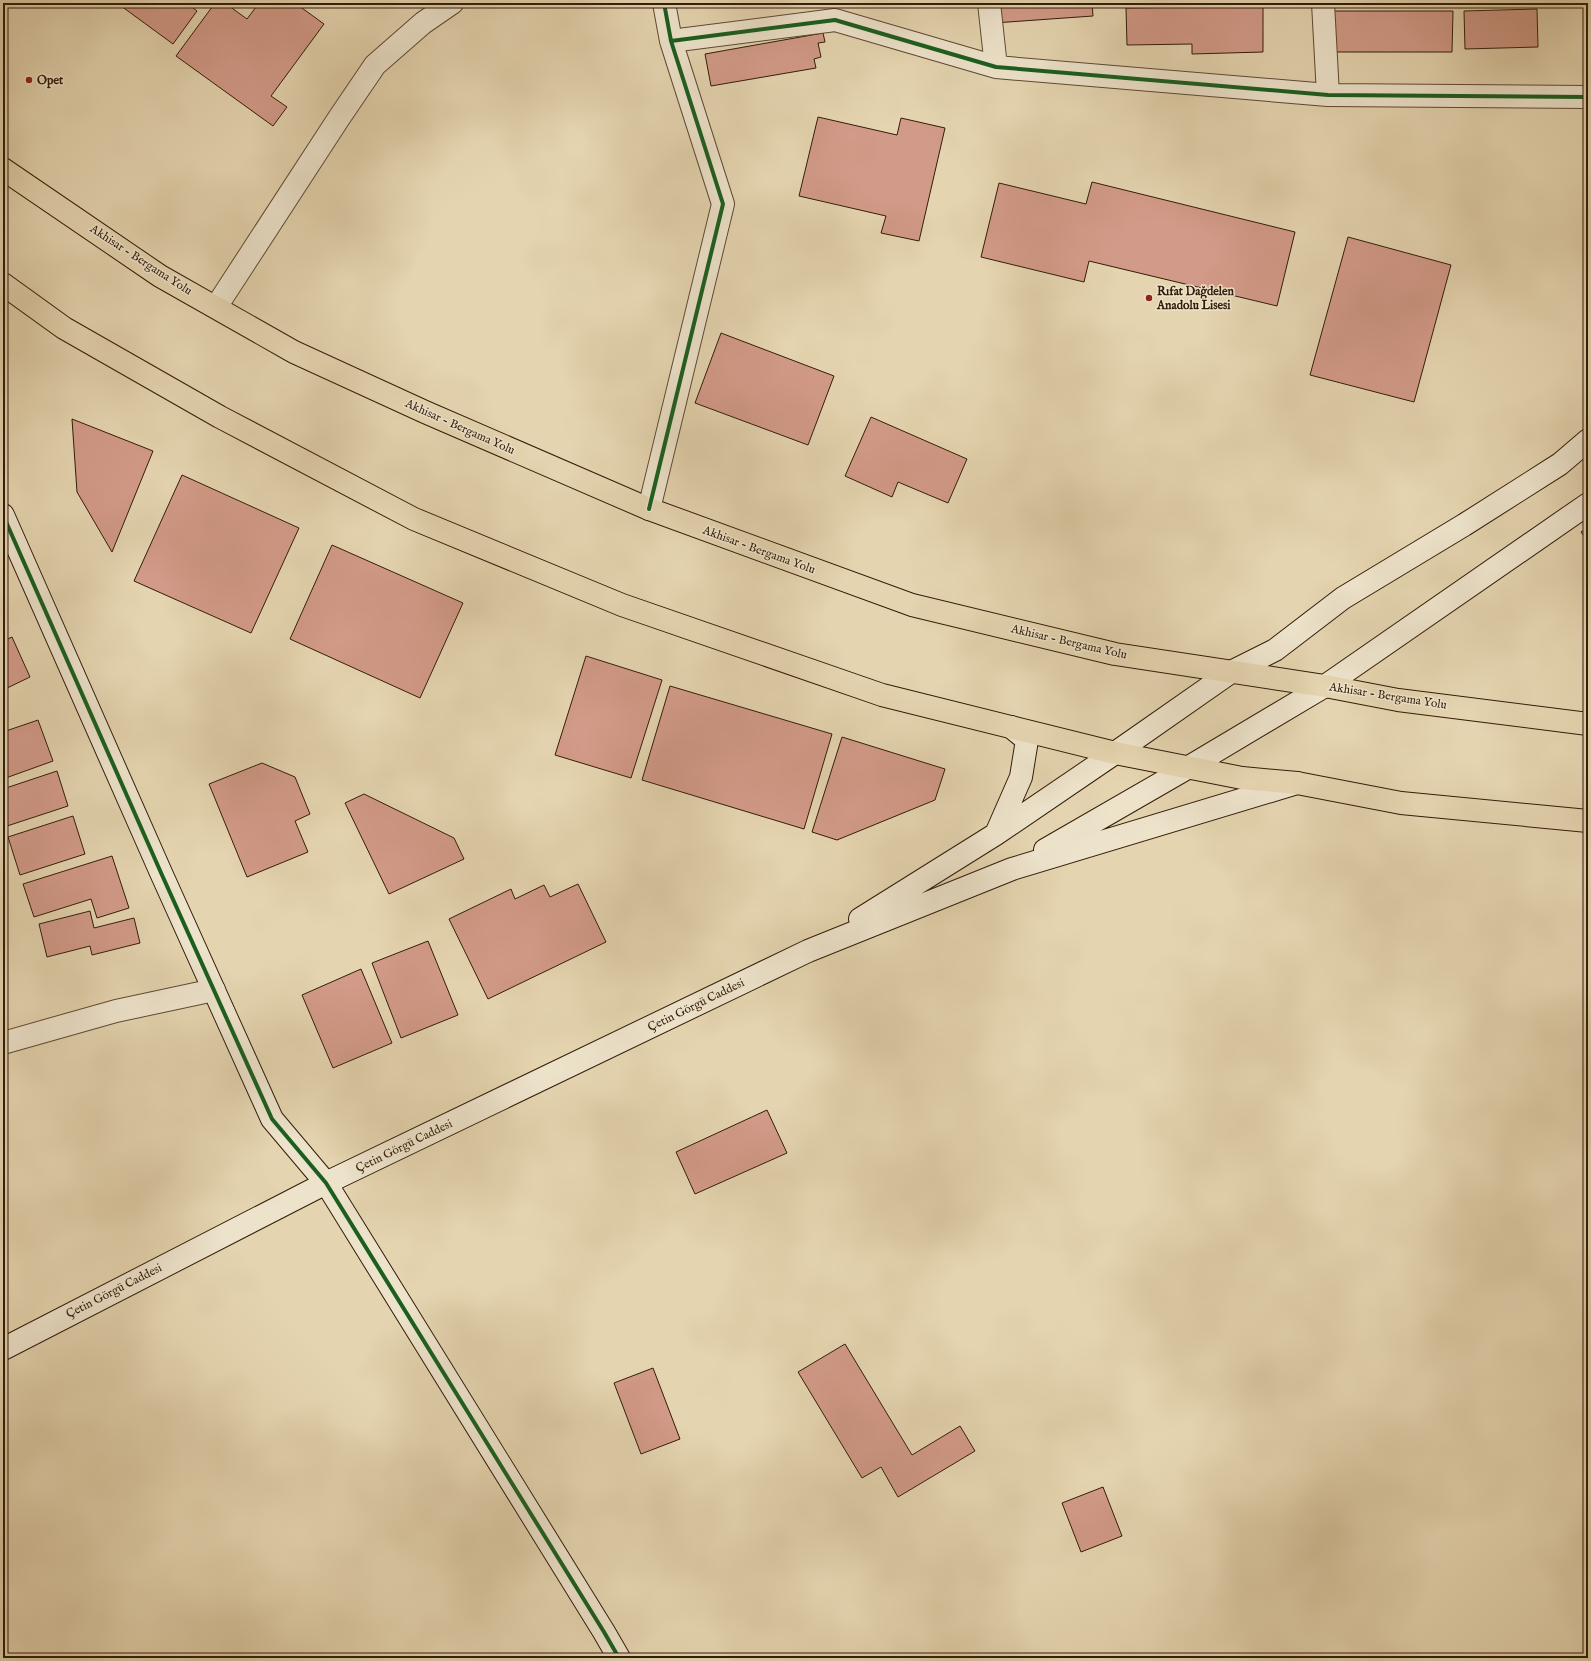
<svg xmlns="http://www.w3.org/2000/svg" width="1591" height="1661" viewBox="0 0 1591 1661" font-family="'IM FELL English',serif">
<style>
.building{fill:#d29a88;stroke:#321c09}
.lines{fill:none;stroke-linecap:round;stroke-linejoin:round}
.street-casing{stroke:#5e4a32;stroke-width:24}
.secondary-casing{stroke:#321c09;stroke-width:24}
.primary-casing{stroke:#321c09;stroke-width:24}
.street{stroke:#ede3cb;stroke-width:22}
.secondary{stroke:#ede3cb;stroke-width:22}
.primary{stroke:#e4d4af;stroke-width:22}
.cycleway-casing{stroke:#ede3cb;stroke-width:6}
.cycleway{stroke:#1b5e20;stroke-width:4}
.poi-dot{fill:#8f2418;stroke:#ede3cb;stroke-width:1.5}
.labels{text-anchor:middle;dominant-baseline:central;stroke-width:3;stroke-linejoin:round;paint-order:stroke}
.poi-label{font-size:12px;font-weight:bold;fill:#321c09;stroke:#ede3cb;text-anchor:start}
.street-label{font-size:12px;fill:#321c09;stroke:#ede3cb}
</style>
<rect width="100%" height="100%" fill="#e4d4af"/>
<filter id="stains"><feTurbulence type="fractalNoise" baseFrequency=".005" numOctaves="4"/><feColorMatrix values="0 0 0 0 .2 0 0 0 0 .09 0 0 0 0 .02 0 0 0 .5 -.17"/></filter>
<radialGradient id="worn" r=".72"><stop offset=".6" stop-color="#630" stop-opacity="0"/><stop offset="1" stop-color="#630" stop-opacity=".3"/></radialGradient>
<!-- building -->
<path class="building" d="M117 3H187L197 11 173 44Z
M215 3H225L247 19 259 3H295L324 24 271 96 287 107 273 126 176 56Z
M992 3H1092L1093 16 994 23Z
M1263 6V52L1192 54V44L1127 45 1126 8Z
M1537 9 1538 47 1465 49 1464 11Z
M1328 11H1453L1452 52H1328Z
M823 33 825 42 818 43 821 57 814 59 816 68 711 86 705 54Z
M818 117 897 135 901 118 945 128 919 241 881 233 886 216 799 196Z
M1092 182 1295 232 1277 306 1089 261 1084 282 981 257 999 183 1086 204Z
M1348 237 1451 265 1414 402 1310 375Z
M721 333 834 376 808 445 695 403Z
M871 417 967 459 948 503 898 482 892 497 845 476Z
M72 419 153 451 112 552 77 492Z
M182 475 299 528 251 633 134 581Z
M1588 528V542L1581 532Z
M332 545 463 603 420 698 290 639Z
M3 618 8 628 3 630Z
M12 637 30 677 3 690V641Z
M586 656 662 680 631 778 555 755Z
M670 686 832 734 804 829 642 780Z
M38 720 53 761 3 779V732Z
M842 737 945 769 935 800 837 840 812 832Z
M262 763 295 777 310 814 295 821 308 852 247 877 209 784Z
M57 771 68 806 4 827 3 789Z
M364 794 454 838 464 859 389 894 345 803Z
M73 816 85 854 20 875 8 837Z
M112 856 129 908 97 918 91 899 34 917 23 884Z
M578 884 606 942 488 999 449 919 511 889 515 899 544 885 550 897Z
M90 911 94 928 134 918 140 943 92 955 90 946 47 957 39 924Z
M428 941 458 1015 401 1038 372 963Z
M361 969 392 1043 333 1068 302 995Z
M767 1110 787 1153 695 1194 676 1152Z
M845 1344 912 1455 960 1426 975 1451 898 1497 881 1467 862 1478 798 1372Z
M653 1368 680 1439 641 1454 614 1383Z
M1103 1487 1122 1536 1081 1552 1062 1503Z"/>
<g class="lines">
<defs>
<path id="street" d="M989 3 996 67
M1323 3 1328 95
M671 41 835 20 996 67 1328 95 1588 97
M216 307 339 118 375 65 423 23 452 3
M649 509 723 204 671 41 664 3
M3 1043 116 1011 214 990"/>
<path id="secondary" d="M3 515 162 875 272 1119 326 1183 604 1632 619 1658
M996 834 1021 777 1027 740 1011 727
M1045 850 1189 767 1325 686 1588 504
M860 919 996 834 1115 753 1231 672 1275 650 1343 598 1464 525 1560 464 1588 440
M3 1349 326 1183 808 951 1012 869 1297 783"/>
<path id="primary" d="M3 169 160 276 294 352 425 412 649 509 912 605 1115 654 1325 686 1398 700 1588 724
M3 284 64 328 220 417 414 519 622 605 882 695 1115 753 1242 778 1297 783 1401 803 1588 821"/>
</defs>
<!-- street casing -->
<use href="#street" class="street-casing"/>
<!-- secondary casing -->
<use href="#secondary" class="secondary-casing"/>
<!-- primary casing -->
<use href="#primary" class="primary-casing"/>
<!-- street -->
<use href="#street" class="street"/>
<!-- secondary -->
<use href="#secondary" class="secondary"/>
<!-- primary -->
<use href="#primary" class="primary"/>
<defs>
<path id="cycleway" d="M671 41 835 20 996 67 1328 95 1588 97
M649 509 723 204 671 41 664 3
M3 515 162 875 272 1119 326 1183 604 1632 619 1658"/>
</defs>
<!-- cycleway casing -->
<use href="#cycleway" class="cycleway-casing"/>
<!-- cycleway -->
<use href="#cycleway" class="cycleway"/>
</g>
<!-- markers -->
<g class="poi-dot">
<circle cx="29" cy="80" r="4"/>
<circle cx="1149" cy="298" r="4"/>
</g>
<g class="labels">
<!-- poi labels -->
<g class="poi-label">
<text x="37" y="80">Opet</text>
<text x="1157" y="291">Rıfat Dağdelen<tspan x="1157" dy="14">Anadolu Lisesi</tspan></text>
</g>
<!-- street labels -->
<g class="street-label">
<text transform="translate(141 260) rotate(33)">Akhisar - Bergama Yolu</text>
<text transform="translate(460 427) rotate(24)">Akhisar - Bergama Yolu</text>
<text transform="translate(759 550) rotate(20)">Akhisar - Bergama Yolu</text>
<text transform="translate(1069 642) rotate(13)">Akhisar - Bergama Yolu</text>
<text transform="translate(1388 696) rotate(9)">Akhisar - Bergama Yolu</text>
<text transform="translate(696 1005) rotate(-26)">Çetin Görgü Caddesi</text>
<text transform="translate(404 1146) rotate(-26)">Çetin Görgü Caddesi</text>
<text transform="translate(114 1291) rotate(-27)">Çetin Görgü Caddesi</text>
</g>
</g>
<!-- margin -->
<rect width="1591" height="1661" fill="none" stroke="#e4d4af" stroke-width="16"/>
<rect x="4" y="4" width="1583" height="1653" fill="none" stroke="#321c09" stroke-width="2"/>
<rect x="8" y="8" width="1575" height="1645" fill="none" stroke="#321c09"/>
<rect width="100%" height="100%" filter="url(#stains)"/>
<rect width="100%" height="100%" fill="url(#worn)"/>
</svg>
